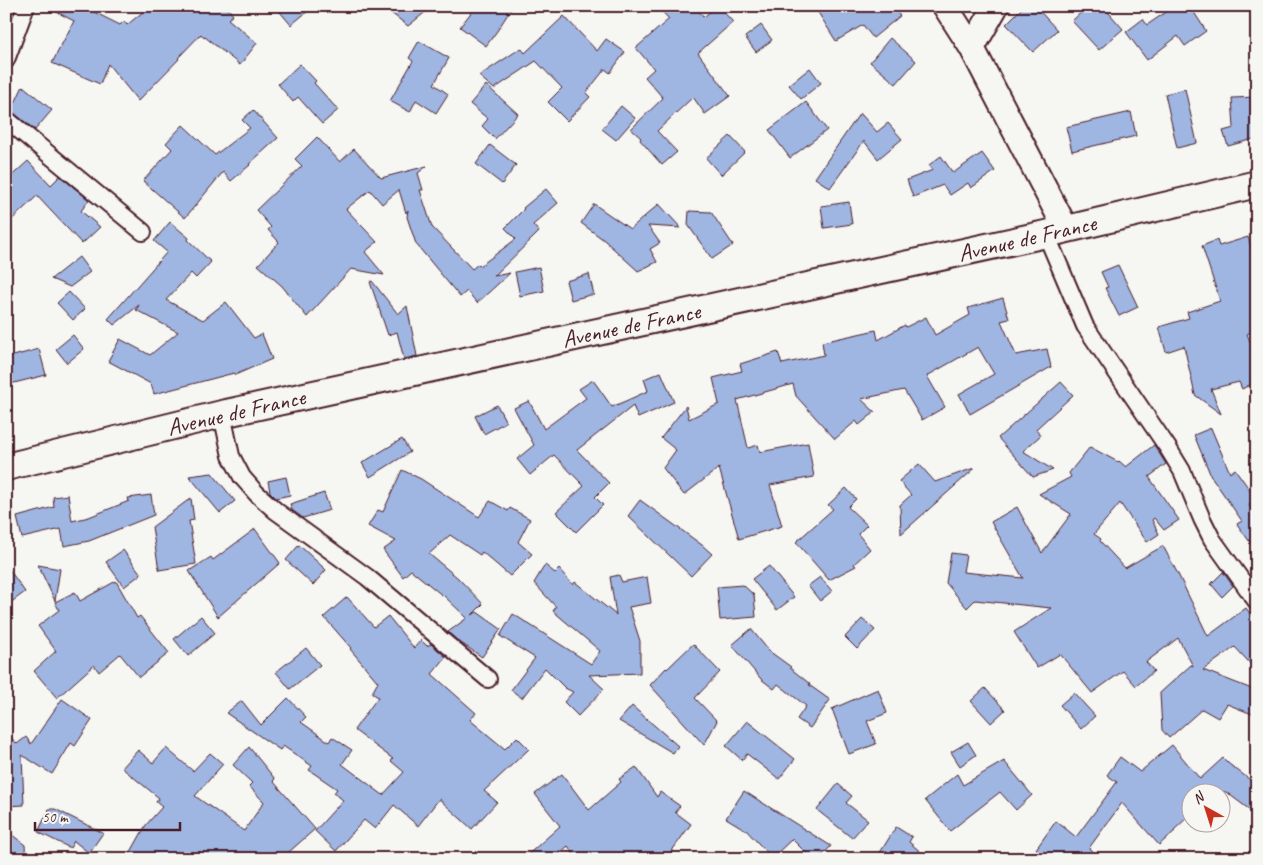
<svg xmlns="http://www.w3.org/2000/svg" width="1263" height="865" viewBox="0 0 1263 865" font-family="Caveat,sans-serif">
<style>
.building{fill:#9fb5e2;stroke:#4a1f2b}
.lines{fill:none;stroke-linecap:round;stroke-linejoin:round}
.street-casing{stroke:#4a1f2b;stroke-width:20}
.secondary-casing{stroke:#4a1f2b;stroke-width:28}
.primary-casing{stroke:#4a1f2b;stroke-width:30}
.street{stroke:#f6f6f2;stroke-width:16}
.secondary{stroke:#f6f6f2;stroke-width:24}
.primary{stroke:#f6f6f2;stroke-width:26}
.labels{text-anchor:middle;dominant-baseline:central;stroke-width:4;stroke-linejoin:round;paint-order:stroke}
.street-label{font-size:24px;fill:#4a1f2b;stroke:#f6f6f2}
</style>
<rect width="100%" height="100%" fill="#f6f6f2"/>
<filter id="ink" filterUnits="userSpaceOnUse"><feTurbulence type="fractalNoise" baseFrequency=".02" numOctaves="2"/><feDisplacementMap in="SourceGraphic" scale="10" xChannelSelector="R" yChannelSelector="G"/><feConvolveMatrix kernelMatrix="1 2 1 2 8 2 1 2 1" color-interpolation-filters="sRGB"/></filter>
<g filter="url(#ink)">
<!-- building -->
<path class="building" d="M45 6H82L120 25 124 21 127 25 150 6H226L233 15 228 19 257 43 240 65 205 37 204 38 201 34 178 58 179 59 138 101 108 64 100 84 52 63 74 21Z
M275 6H314L291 25Z
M382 6H433L408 26Z
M476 6H513L497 31 486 46 460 27Z
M657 6H694L704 17 716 6H718L733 22 698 53 730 96 705 114 693 97 657 131 677 152 662 165 640 140 641 138 631 129 663 98 645 77 654 69 636 48 669 19Z
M814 6H892L900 16 873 38 863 25 836 41Z
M1024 6H1035L1057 30 1033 52 1006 24Z
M1088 6H1103L1123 29 1099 50 1072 21Z
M1175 6H1190L1206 31 1185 46 1178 36 1147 60 1126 32 1143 19 1147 25Z
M564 16 597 51 606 39 625 52 610 73 605 69 586 93 590 97 567 121 548 102 562 88 536 61 494 89 479 76 521 48 525 53Z
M761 25 772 40 756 52 745 37Z
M890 38 916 61 896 84 870 62Z
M419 41 449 58 434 84 448 94 436 113 416 100 410 112 390 101 413 61 409 58Z
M300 64 316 81 314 83 338 110 322 124 298 97 293 102 278 84Z
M810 68 821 83 801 99 789 85Z
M486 85 518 114 495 139 482 126 488 119 470 104Z
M23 86 52 110 35 130 9 109 15 103Z
M1185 89 1197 143 1177 148 1165 94Z
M1257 97V138L1228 146 1223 131 1234 128 1232 98Z
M806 102 827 130 790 158 769 130Z
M621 106 635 118 616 140 602 129Z
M253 110 278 138 249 164 250 165 231 181 223 172 185 218 143 181 172 149 166 143 183 125 215 155 250 128 242 120Z
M1131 112 1136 136 1072 151 1066 127Z
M860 113 877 132 888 123 902 139 878 159 864 141 830 188 815 178Z
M730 136 745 152 721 175 706 158Z
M317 137 340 162 354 149 381 178 427 166 418 173 423 190H420L432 227 472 269 478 264 480 266 516 239 505 228 524 209 523 208 546 189 558 203 533 225 539 232 494 276 510 273 477 303 467 291 460 297 416 244 407 217 408 210 406 213 399 190 382 204 370 190 346 209 377 242 365 252 384 275 351 269 307 317 282 286 258 265 279 242 268 230 271 227 256 210 302 166 295 159Z
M490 145 516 165 502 184 476 164Z
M982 153 995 171 971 188 968 183 950 195 943 185 913 197 907 180 933 170 929 165 941 156 953 173Z
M28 161 51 185 60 176 89 200 81 211 100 227 82 244 37 196 6 225V181Z
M849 202 852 224 824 228 821 206Z
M594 204 630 229 659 204 681 228 648 226 660 243 650 249 657 262 638 271 604 240 581 223Z
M689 211 711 212 733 245 712 259 688 225Z
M170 222 189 238 188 240 211 262 196 278 191 273 166 300 203 320 226 302 254 338 262 334 272 359 235 375 234 373 154 394 151 384 108 361 120 339 150 355 178 332 136 310 139 305 114 325 108 319 167 252 154 241Z
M1248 237 1257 266V329L1247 334 1257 358V381L1242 389 1239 382 1211 389 1221 414 1195 395 1184 346 1166 352 1159 327 1189 318 1187 312 1220 301 1202 246 1217 240 1219 246Z
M79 257 90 272 70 287 51 279Z
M1118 265 1138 307 1119 316 1105 288 1108 287 1101 272Z
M539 267 544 291 520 296 515 272Z
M589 274 594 295H590L571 300 566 281Z
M372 281 398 314 407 306 417 356 404 359 397 332 388 335 370 282Z
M69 292 85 309 73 320 57 303Z
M1003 298 1009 319 1001 321 1016 355 1047 349 1051 367 970 414 959 394 994 374 978 347 927 376 945 407 922 420 904 390 861 399 875 412 859 425 856 421 835 439 796 396 793 384 737 400 748 448 758 445 760 452 808 443 814 477 770 485 782 526 739 539 719 468 684 495 663 468 676 450 661 438 686 406 689 419 719 404 713 378 742 371 740 364 778 352 782 364 824 355 822 342 876 330 878 340 905 325 906 327 926 317 935 335 970 315 968 308Z
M73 335 84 349 67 363 56 349Z
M39 349 46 375 6 385V358Z
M661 372 674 402 638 418 633 406 577 450 609 483 595 497 603 505 576 532 556 512 584 486 554 455 530 475 517 459 534 445 514 408 529 401 544 429 586 398 579 389 593 380 612 407 648 391 644 379Z
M1061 382 1073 395 1036 429 1041 435 1023 451 1053 470 1033 477 998 438Z
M497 405 506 422 484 434 475 416Z
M1211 428 1230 473 1235 469 1257 500 1249 505 1254 513 1257 511V552L1237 524 1242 521 1211 476 1194 435Z
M402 439 410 452 370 477 362 463Z
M1154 445 1166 464 1149 477 1179 520 1164 530 1154 518 1152 520 1159 534 1147 542 1120 503 1094 534 1101 539 1100 541 1125 568 1163 546 1179 576 1208 636 1246 608 1257 623V671L1235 647 1203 670 1257 691V716L1227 704 1218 718 1202 709 1169 738 1162 730 1160 693 1191 665 1193 666 1178 638 1146 662 1154 671 1136 686 1123 671 1092 693 1060 654 1037 668 1014 632 1051 608 975 600 967 608 946 583 951 553 966 555 963 572 1023 578 991 522 1017 507 1042 553 1071 514 1039 494 1071 477 1069 473 1090 447 1118 462 1119 461 1126 467Z
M919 464 935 482 974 468V469L901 534 900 505 911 495 899 481Z
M402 470 421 479 479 517 490 501 508 511 510 508 530 519 518 542 532 554 510 576 482 552 480 555 450 535 429 554 458 578 483 604 472 615 477 612 501 629 482 657 458 641 448 632 467 618 443 595V596L411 570 403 577 383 550 396 541 368 526 378 510 383 512Z
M212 473 235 501 220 513 189 476Z
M286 477 290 495 276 498 270 492 268 481Z
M846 488 856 499 848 507 867 525 858 534 870 549 854 564 856 566 829 580 796 542 833 509 828 505Z
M324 493 330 510 303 518 292 510 290 504Z
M68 495 72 521 89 517 129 501 128 498 151 495 154 515 89 541 64 546 61 529 22 538 17 517 54 507 53 497Z
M191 498 194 520 189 521 196 564 159 570 152 527Z
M640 500 702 545 712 554 691 576 628 516Z
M255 529 280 563 218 617 189 571 211 557 213 560Z
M299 545 326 570 313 585 286 560Z
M123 550 141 574 124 587 106 562Z
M6 565 25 592 6 606Z
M38 565 60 569 55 601Z
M545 565 555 573 559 569 573 585 575 582 616 615 610 577 619 575 622 582 647 577 651 603 629 607 640 641V673L589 675 604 689 578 716 564 702 573 692 565 688 545 668 522 698 511 690 535 658 500 636 513 614 591 664 600 651 553 611 556 607 534 583Z
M769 566 794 597 777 610 752 579Z
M1223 572 1233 586 1222 597 1211 584Z
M820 577 832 591 820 601 808 586Z
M116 581 137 618 140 616 169 653 139 677 120 654 99 672 94 665 57 698 34 671 56 651 38 626 59 610 55 602 75 592 80 601Z
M743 585 754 595 756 617 720 620 717 587Z
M347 597 374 627 388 616 414 648 421 640 427 646 431 644 446 657 432 674 476 713 470 720 505 749 517 737 529 749 484 791 497 802 472 829 439 799 418 826 394 805 375 829 364 820 336 851 315 831 343 800 334 793 337 789 309 770 312 766 283 746 280 750 226 713 242 701 261 725 288 698 306 717 301 722 329 742 332 737 352 750 342 764 383 795 404 772 391 761 393 759 354 730 378 697 372 693 378 682 350 649 351 648 324 617Z
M201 616 215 633 188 656 174 639Z
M862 619 875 630 857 649 845 637Z
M751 629 769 651 791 667 790 668 810 684 809 685 830 700 810 728 797 719 806 706 778 684 774 689 761 679 732 645Z
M693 644 720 672 695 698 717 721 704 745 650 685 666 668 667 669Z
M306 648 320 665 290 689 276 672Z
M985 688 1005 710 991 723 971 701Z
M878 689 887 713 867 721 876 744 849 754 832 709Z
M1074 693 1095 716 1081 729 1060 705Z
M62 699 92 720 75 746 71 743 52 774 22 755 24 805 6 806V732L17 744 26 737 31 744Z
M632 706 678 746 673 753 619 721Z
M747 721 795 759 779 779 747 754 742 760 726 746Z
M968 742 976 755 960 766 951 752Z
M1172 745 1200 779 1223 758 1229 764 1257 785V802L1250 810 1226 792H1190V815L1174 830 1175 831 1159 845 1122 803 1089 848 1099 859H1049L1036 849 1056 821 1076 837 1117 782 1107 775 1120 757 1140 772Z
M249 747 275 779 273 781 315 829 281 859H127L146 825 162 807 156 802 159 798 122 768 138 750 153 763 166 748 193 771 210 753 223 764 195 796 244 831 264 802 249 786 252 783 233 765Z
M1004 761 1032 795 1016 810 1000 792 950 831 925 800 957 774 963 785Z
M636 767 657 797 660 792 680 806 675 812 691 824 666 859H577L568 846 553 859H523L560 826 535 794 562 774 589 810 621 782 619 779Z
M838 784 852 796 846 803 868 820 852 838 817 810Z
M744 791 796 824 831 846 819 859H812L792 839 772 858 746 830 726 818Z
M49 809H55L103 833 89 853 74 841 70 848 38 832Z
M896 827 912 837 909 842 929 859H876Z
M6 830 25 845 26 859H6Z"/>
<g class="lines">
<defs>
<path id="street" d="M6 60 26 6
M6 119 143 232
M1046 234 1085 326 1168 448 1182 471 1202 519 1212 539 1257 602
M222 414 231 456 242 477 256 493 276 511 367 577 488 679"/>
<path id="secondary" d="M945 6 972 48 1066 229
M972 48 996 6"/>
<path id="primary" d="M6 467 222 414 1046 234 1257 184"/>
</defs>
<!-- street casing -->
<use href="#street" class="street-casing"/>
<!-- secondary casing -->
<use href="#secondary" class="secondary-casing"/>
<!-- primary casing -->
<use href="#primary" class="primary-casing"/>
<!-- street -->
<use href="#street" class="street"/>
<!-- secondary -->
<use href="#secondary" class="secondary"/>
<!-- primary -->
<use href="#primary" class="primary"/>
</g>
</g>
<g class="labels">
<!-- street labels -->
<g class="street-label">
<text transform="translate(1027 238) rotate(-13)">Avenue de France</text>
<text transform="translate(631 325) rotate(-12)">Avenue de France</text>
<text transform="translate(236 412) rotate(-13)">Avenue de France</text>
</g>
</g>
<!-- margin -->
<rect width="1263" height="865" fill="none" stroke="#f6f6f2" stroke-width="25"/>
<rect x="12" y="12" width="1238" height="840" fill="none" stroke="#4a1f2b" stroke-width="2" filter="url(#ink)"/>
<!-- north arrow -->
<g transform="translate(1206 808) rotate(321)"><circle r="24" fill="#f6f6f2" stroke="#b1a0a2"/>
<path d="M0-4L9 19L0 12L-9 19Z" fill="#c8321e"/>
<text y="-8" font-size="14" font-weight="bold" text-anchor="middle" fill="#4a1f2b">N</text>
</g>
<!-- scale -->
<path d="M35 822v8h145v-8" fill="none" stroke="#4a1f2b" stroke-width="2.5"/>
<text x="42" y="822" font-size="15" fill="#4a1f2b" stroke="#f6f6f2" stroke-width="4" paint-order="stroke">50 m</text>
</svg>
